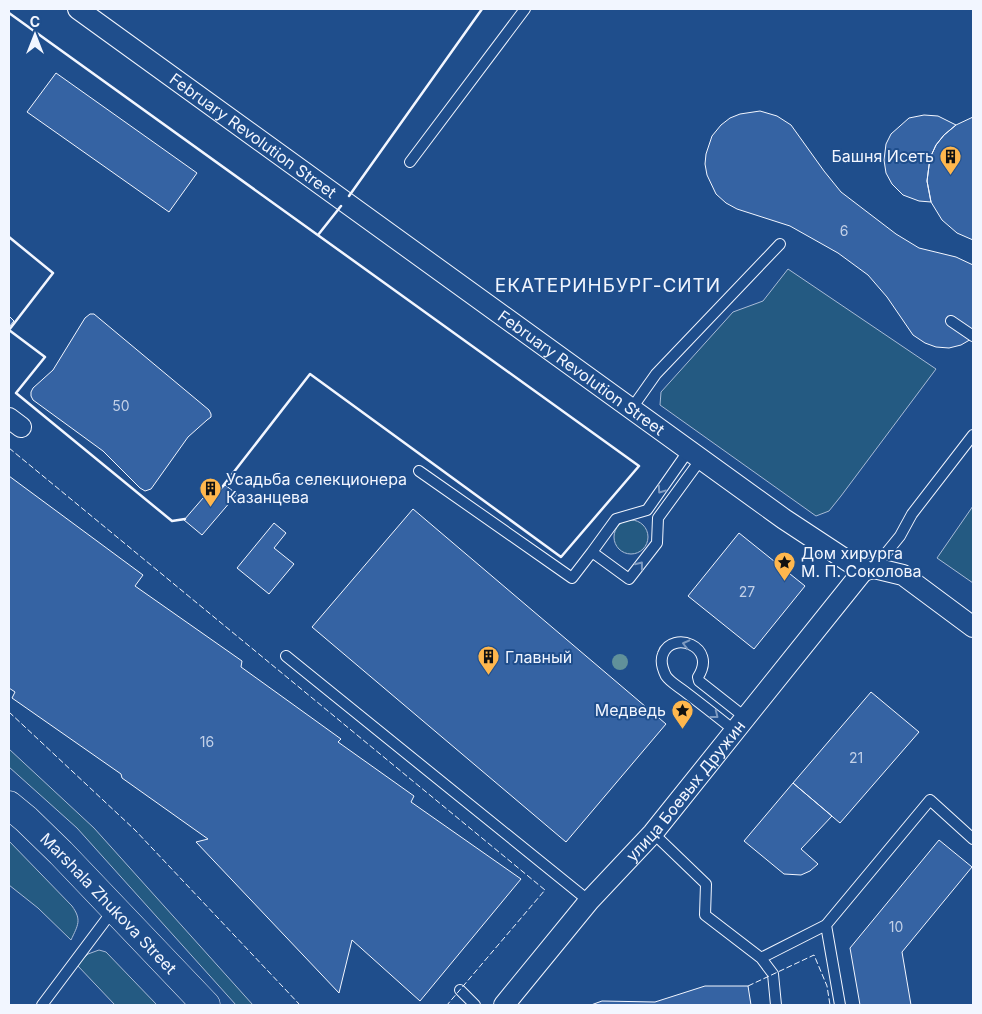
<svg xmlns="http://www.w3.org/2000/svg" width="982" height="1014" viewBox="0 0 982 1014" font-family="Inter,sans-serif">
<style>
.green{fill:#245a82;stroke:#a8bbd7}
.building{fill:#3563a3;stroke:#f2f6ff}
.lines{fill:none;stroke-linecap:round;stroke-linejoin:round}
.lane-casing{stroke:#f2f6ff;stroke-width:12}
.street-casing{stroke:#f2f6ff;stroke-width:22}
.secondary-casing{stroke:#f2f6ff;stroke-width:29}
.lane{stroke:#1f4e8c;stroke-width:10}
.street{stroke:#1f4e8c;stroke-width:20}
.secondary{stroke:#1f4e8c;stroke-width:28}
.fence{stroke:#f2f6ff;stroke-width:1;stroke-dasharray:6 2.5;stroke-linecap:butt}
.wall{stroke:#f2f6ff;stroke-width:2.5}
.tree{fill:#61919a}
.oneway{stroke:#7e9ac0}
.labels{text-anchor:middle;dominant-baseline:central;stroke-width:4;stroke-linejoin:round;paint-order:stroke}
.number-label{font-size:14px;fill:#c3d1e8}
.street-label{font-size:16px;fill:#f2f6ff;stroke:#1f4e8c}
.poi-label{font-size:16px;fill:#f2f6ff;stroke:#1f4e8c;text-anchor:start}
.quarter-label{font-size:19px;letter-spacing:1px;fill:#f2f6ff;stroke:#1f4e8c}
</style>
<rect width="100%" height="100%" fill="#1f4e8c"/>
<!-- green -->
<path class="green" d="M788 269 936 369 841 496 829 511 816 516 660 405 661 392 733 312 763 301Z
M973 506V583L937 558Z
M614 537a17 17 0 1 1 34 0a17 17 0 1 1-34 0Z
M9 749 94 828 253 1005H236L77 828 9 767Z
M9 841 72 906C82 920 78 925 71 940L38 908 9 885Z
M99 950 106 952 157 1005H115L77 965 88 954Z"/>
<!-- building -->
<path class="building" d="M56 73 197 173 169 212 27 112Z
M760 111 777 116 791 125 824 171 841 192 896 234 919 248 956 257 973 265V338L961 345 949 348 936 347 925 343 913 335 887 297 868 275 838 253 790 226 737 209 726 203 716 194 707 175 705 164 706 154 712 136 721 125 730 118 740 114Z
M924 115 938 116 956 125 944 135 936 145 930 158 927 181 931 202 919 201 903 195 892 184 886 173 884 160 886 144 891 134 909 118Z
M973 117V240L957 233 942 220 931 202 927 181 930 158 936 145 944 135 956 125Z
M90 314H94L209 410 211 414V417L207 420 188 437 151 489 145 491 140 488 103 451 33 400 31 396V392L33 388 53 370 85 318Z
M9 316 14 321 9 327Z
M9 476 143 575 135 586 242 661 241 667 341 739 338 742 414 796 411 802 521 879 420 1001 352 940 339 993 196 842 208 839 122 778 121 774 12 698 15 692 9 688Z
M225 485 237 494 202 535 184 520 210 490 216 495Z
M413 509 666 724 566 842 312 627Z
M274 523 286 533 274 548 294 564 269 594 237 568Z
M739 533 805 586 754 649 688 596Z
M871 692 919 732 840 823 793 783Z
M793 783 832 816 801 849 818 864 810 871 801 875 784 874 744 841Z
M939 840 972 867 902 952 911 1005H860L850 948Z
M705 986H748L751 1005H591L602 1001 655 1002Z"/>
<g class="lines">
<defs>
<path id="lane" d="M410 162 525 9
M951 321 973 336
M632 408 656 374 780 244
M689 450 647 510 616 519 592 552 629 579 657 543 658 518 701 459
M419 471 572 578 592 552
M874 568 900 536 912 514 973 435
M286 656 589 901
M735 731C718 717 701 704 684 691 679 687 670 682 666 676 663 670 660 661 663 654 672 630 718 646 698 677L699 681 746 718
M653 833 706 884 705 915 761 958
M460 990 475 1005
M42 1005 114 909
M776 1005 773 974 761 958 826 925
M840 1005 826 925 930 800 973 839"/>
<g id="street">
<path id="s1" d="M78 9 784 519 863 571 874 568 903 575 973 627"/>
<path d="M9 418 21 427"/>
<path id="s2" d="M504 1005 589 901 653 833 863 571"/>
</g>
<g id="secondary">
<path id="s3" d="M9 805 26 819 61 853 206 1005"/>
</g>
</defs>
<!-- lane casing -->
<use href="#lane" class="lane-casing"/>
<!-- street casing -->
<use href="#street" class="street-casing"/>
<!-- secondary casing -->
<use href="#secondary" class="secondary-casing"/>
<!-- lane -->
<use href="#lane" class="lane"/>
<!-- street -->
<use href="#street" class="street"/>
<!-- secondary -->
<use href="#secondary" class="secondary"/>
<!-- fence -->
<path class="fence" d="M9 448 545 890 447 1005
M9 712 135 830 300 1005
M748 986 814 955 827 986 830 1005"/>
<!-- wall -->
<path class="wall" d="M9 13 639 466 561 557 310 374 223 486
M349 196 482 9
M316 234 318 235 341 206
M9 237 53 273 9 330
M9 330 45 357 16 393 172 521 185 519"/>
</g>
<!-- trees -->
<circle class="tree" cx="620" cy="662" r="8"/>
<!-- one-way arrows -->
<defs><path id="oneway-chevron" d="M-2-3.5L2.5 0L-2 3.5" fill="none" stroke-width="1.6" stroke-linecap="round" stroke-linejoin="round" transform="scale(1.25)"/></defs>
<g class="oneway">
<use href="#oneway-chevron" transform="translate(661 490) rotate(125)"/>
<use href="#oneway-chevron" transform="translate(640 565) rotate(-52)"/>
<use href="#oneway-chevron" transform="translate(686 644) rotate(-166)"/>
<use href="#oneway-chevron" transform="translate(715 715) rotate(38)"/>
</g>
<!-- icons -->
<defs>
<symbol id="building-pin" viewBox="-11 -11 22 30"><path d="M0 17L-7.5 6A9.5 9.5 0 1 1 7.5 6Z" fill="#ffb74d" stroke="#1f4e8c"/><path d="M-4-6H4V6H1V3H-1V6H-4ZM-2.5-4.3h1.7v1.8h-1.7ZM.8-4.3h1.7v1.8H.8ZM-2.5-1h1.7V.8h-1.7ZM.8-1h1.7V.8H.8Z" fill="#111"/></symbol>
<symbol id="sight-pin" viewBox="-11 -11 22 30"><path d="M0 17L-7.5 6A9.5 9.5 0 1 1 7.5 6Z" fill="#ffb74d" stroke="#1f4e8c"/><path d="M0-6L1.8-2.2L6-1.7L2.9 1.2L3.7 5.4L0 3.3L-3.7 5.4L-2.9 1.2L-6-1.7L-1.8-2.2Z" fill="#111"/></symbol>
</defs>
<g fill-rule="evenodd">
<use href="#building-pin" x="938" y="144" width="25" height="34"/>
<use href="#building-pin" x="198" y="476" width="25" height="34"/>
<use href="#sight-pin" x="772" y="550" width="25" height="34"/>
<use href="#building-pin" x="476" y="644" width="25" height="34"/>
<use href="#sight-pin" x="670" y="698" width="25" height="34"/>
</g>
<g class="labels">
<!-- number labels -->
<g class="number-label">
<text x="844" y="230">6</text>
<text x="121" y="405">50</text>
<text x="747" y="591">27</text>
<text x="207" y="741">16</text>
<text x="856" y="757">21</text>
<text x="896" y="926">10</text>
</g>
<!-- street labels -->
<g class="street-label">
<text stroke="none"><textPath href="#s1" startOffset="216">February Revolution Street</textPath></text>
<text stroke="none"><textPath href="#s1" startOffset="621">February Revolution Street</textPath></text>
<text stroke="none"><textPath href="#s2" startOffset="281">улица Боевых Дружин</textPath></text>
<text stroke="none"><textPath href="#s3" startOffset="140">Marshala Zhukova Street</textPath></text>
</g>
<!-- poi labels -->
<g class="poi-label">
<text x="934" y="156" text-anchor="end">Башня Исеть</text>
<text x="226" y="479">Усадьба селекционера<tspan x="226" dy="18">Казанцева</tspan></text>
<text x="801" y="553">Дом хирурга<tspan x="801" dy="18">М. П. Соколова</tspan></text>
<text x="505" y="657">Главный</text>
<text x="666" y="710" text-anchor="end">Медведь</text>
</g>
<!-- quarter labels -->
<g class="quarter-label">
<text x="608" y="285">ЕКАТЕРИНБУРГ-СИТИ</text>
</g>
</g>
<!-- border -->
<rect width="982" height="1014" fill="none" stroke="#f2f6ff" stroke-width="20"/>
<!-- north arrow -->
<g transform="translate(35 35)" stroke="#1f4e8c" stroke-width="4" paint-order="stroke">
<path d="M0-4L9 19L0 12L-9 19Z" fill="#f2f6ff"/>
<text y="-8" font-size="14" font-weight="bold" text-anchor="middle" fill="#f2f6ff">С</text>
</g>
</svg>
